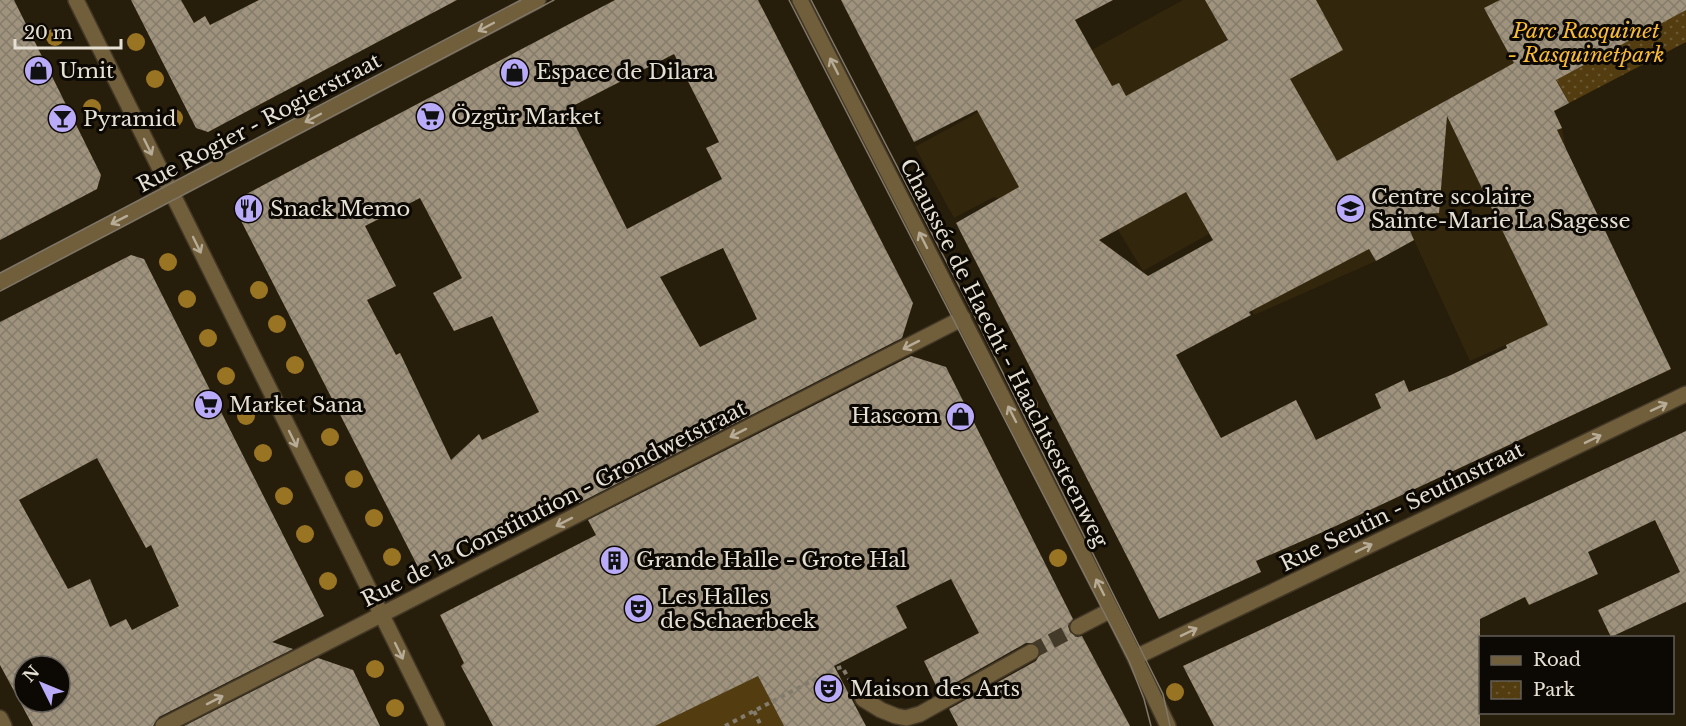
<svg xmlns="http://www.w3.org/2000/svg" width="1686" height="726" viewBox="0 0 1686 726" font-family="'Libre Baskerville',serif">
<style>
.built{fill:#32260c}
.park{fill:url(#park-dots)}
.garden{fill:#523c10}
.building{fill:url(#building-cross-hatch);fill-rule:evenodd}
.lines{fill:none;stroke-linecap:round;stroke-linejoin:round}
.minor-tunnel{stroke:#443a29;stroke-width:15;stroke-dasharray:15 8;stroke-linecap:butt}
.minor-casing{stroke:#423827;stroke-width:18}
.path{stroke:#837b6c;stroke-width:4;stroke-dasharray:4.5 4.5;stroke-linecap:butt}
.minor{stroke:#715e3b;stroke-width:15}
.tram{stroke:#7f7768;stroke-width:1.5}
.tree{fill:#997423}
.oneway{stroke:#b7ac97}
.labels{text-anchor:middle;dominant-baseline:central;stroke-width:6;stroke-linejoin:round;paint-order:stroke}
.park-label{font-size:21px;font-style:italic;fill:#f7bb37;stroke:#0c0803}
.poi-label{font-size:21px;fill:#e6e0d4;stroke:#0c0803;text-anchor:start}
.street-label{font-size:21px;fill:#e6e0d4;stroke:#0c0803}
</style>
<defs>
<pattern id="park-dots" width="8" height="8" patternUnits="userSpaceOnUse" patternTransform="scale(1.5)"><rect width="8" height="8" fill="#523c10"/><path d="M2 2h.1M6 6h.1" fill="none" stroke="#6b5832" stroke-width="1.8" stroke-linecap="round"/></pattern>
<pattern id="building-cross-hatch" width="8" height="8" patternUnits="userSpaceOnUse" patternTransform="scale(1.5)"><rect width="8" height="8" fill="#9f937e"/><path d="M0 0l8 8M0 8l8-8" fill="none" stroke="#847b6b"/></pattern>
</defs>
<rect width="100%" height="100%" fill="#271d0b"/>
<!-- built -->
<path class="built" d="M1183 0H1514L1569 103 1554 111 1562 128 1566 150 1670 370 1545 428 1506 345 1470 361 1414 240 1376 261 1254 315 1209 234 1143 271 1076 161 1001 200 994 197 954 218 915 147Z"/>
<!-- park -->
<path class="park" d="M1514 0H1686V42L1569 103Z"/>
<!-- garden -->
<path class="garden" d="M758 676 784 726H655L744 682Z"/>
<!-- building -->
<path class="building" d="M0 0H14L101 175 97 189 0 240Z
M131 0H181L194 23 205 16 210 25 259 0H457L208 132 196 128Z
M615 0H758L913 303 902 338 579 503 573 489 418 567 235 209 239 198ZM674 54 719 142 706 148 722 179 627 229 567 109ZM420 198 462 278 433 293 454 331 492 316 539 412 482 440 479 434 451 460 400 353 396 355 367 300 396 286 365 226ZM723 248 757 319 700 347 660 277Z
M841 0H1113L1075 20 1112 86 1119 83 1126 96 1228 40 1205 0H1316L1343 50 1290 79 1337 161 1514 63 1484 8 1500 0H1686V10L1556 80 1569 103 1554 111 1562 128 1557 130 1671 369 1325 531 1256 561 1261 572 1159 619 956 223 1019 187 977 110 914 142ZM1447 116 1548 325 1506 345 1507 348 1451 375 1409 392 1404 380 1375 394 1381 408 1316 440 1296 400 1221 438 1176 355 1251 315 1249 312 1369 249 1376 261 1414 240 1403 215 1439 213ZM1186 192 1213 240 1148 276 1099 240Z
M131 255 144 259 324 616 272 642 293 649 159 717 153 726H33L0 665V322ZM97 458 146 548 151 545 179 606 132 630 126 619 110 627 90 579 68 589 19 500ZM24 666H60V702H24Z
M911 356 946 367 1073 619 1068 626 1070 632 1077 637 1082 636 1130 726H958L949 709 1036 661 1041 652 1035 643H1026L939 692 924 661 979 633 951 579 896 606 907 628 834 666 866 726H784L758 676 655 726H493L461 666 464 663 440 615 596 535 588 520Z
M1686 431V602L1611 637 1598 610 1680 572 1655 520 1588 552 1598 574 1529 605 1525 597 1480 619V726H1214L1183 666Z
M318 658 353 670 380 726H184Z"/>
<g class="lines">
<!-- minor-tunnel -->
<path class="minor-tunnel" d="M1031 652 1078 627"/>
<defs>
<path id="minor" d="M76 0 437 726
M800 0 1121 629 1168 726
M0 282 538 0
M1078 627 1111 610
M1136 657 1686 394
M863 699 881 710 896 716 906 718 920 714 1031 652
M0 718 4 726
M163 726 963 318"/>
</defs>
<!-- minor casing -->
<use href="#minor" class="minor-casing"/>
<!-- path -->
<path class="path" d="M754 711 761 726
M725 726 835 669 842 667 849 679"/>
<!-- minor -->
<use href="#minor" class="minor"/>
<!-- tram -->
<path class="tram" d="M789 0 1129 661 1144 699 1151 726
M811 0 973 313 1143 654 1163 694 1170 726
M0 273 521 0
M0 291 554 0"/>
</g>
<!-- trees -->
<g class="tree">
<circle cx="55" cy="37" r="9"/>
<circle cx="136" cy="42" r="9"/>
<circle cx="155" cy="79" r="9"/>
<circle cx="92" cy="108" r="9"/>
<circle cx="174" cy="118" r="9"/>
<circle cx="168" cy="262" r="9"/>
<circle cx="259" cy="290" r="9"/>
<circle cx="187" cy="299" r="9"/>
<circle cx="277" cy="324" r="9"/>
<circle cx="208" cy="338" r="9"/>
<circle cx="295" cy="365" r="9"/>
<circle cx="226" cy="376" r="9"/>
<circle cx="1029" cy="405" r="9"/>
<circle cx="246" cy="416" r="9"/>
<circle cx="330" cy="437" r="9"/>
<circle cx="263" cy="453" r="9"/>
<circle cx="354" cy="479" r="9"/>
<circle cx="284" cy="496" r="9"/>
<circle cx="374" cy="518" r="9"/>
<circle cx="305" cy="534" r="9"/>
<circle cx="392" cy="557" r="9"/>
<circle cx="1058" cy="558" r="9"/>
<circle cx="1298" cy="559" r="9"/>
<circle cx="328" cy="581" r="9"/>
<circle cx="375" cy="669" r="9"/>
<circle cx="1175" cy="692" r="9"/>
<circle cx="395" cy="708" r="9"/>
</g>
<!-- one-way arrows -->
<defs><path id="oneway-shaft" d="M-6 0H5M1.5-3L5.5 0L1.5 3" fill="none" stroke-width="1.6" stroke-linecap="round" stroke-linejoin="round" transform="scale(1.5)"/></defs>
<g class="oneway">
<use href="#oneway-shaft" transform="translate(486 27) rotate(152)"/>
<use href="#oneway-shaft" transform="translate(834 66) rotate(-117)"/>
<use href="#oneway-shaft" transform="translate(313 118) rotate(152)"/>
<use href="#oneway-shaft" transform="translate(148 147) rotate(64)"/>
<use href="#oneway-shaft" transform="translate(119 220) rotate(153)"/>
<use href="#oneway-shaft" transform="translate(923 240) rotate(-117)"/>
<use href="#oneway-shaft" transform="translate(197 245) rotate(64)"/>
<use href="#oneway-shaft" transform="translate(911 345) rotate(153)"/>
<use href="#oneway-shaft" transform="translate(1659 407) rotate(-25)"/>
<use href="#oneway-shaft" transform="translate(1012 414) rotate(-117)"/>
<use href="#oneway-shaft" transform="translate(738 433) rotate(153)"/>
<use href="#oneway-shaft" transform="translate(293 439) rotate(64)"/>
<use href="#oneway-shaft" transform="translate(1593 439) rotate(-26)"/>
<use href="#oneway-shaft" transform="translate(564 522) rotate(153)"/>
<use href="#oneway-shaft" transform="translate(1364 548) rotate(-26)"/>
<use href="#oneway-shaft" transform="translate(1100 587) rotate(-117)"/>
<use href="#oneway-shaft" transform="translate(1189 632) rotate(-26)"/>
<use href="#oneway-shaft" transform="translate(399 651) rotate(64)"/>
<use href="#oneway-shaft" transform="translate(215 700) rotate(-27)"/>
</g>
<!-- icons -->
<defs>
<symbol id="shop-disc" viewBox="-11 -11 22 22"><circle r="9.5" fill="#b9abf7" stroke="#0c0803"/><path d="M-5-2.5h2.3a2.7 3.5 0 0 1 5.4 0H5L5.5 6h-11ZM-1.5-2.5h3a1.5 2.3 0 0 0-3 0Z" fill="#111"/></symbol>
<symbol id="supermarket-disc" viewBox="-11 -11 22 22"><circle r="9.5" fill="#b9abf7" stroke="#0c0803"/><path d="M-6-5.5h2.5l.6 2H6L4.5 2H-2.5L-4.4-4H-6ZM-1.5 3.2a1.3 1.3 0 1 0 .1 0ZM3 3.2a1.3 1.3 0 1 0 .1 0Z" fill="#111"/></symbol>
<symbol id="bar-disc" viewBox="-11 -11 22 22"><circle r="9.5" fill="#b9abf7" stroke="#0c0803"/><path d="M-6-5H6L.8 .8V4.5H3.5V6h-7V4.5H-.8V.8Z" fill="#111"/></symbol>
<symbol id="restaurant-disc" viewBox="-11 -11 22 22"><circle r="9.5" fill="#b9abf7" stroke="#0c0803"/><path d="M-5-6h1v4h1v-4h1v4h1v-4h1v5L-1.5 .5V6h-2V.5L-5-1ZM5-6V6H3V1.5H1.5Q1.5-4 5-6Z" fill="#111"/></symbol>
<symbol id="school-disc" viewBox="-11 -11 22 22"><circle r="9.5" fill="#b9abf7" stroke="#0c0803"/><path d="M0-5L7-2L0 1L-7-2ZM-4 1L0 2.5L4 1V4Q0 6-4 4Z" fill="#111"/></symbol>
<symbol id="building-disc" viewBox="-11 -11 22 22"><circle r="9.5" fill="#b9abf7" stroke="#0c0803"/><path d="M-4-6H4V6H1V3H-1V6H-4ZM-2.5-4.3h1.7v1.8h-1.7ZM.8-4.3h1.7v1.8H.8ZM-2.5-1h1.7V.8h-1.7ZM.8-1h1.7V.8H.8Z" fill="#111"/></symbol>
<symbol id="theatre-disc" viewBox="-11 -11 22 22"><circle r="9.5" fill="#b9abf7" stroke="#0c0803"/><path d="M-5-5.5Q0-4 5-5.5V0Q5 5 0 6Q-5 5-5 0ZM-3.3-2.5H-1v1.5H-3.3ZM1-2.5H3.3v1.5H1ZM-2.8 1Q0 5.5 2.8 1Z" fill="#111"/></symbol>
</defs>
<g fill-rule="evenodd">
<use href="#shop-disc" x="22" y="54" width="33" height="33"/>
<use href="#shop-disc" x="498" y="56" width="33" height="33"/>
<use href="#supermarket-disc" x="414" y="100" width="33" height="33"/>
<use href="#bar-disc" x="46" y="102" width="33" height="33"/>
<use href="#restaurant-disc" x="232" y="192" width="33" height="33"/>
<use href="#school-disc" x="1334" y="192" width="33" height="33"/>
<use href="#supermarket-disc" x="192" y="388" width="33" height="33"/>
<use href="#shop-disc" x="944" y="400" width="33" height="33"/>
<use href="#building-disc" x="598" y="544" width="33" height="33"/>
<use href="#theatre-disc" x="622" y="592" width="33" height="33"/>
<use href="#theatre-disc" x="812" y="672" width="33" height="33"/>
</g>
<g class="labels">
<!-- park labels -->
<g class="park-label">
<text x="1586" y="31">Parc Rasquinet<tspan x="1586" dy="24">- Rasquinetpark</tspan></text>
</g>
<!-- poi labels -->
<g class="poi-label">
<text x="59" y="71">Umit</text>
<text x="536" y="72">Espace de Dilara</text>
<text x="451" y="117">Özgür Market</text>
<text x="83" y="119">Pyramid</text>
<text x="1371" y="197">Centre scolaire<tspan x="1371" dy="24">Sainte-Marie La Sagesse</tspan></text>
<text x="270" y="209">Snack Memo</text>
<text x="229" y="405">Market Sana</text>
<text x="939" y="416" text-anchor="end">Hascom</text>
<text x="636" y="560">Grande Halle - Grote Hal</text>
<text x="660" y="597">Les Halles<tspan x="660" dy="24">de Schaerbeek</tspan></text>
<text x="850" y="689">Maison des Arts</text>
</g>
<!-- street labels -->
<g class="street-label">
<text transform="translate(259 123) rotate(-28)">Rue Rogier - Rogierstraat</text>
<text transform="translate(1004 353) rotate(63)">Chaussée de Haecht - Haachtsesteenweg</text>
<text transform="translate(554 504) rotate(-27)">Rue de la Constitution - Grondwetstraat</text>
<text transform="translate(1402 507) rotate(-26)">Rue Seutin - Seutinstraat</text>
</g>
</g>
<!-- legend -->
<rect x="1479" y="636" width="195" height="78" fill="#0c0803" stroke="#635e57" stroke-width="1.5"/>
<rect x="1491" y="656" width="30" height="9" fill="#715e3b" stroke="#635e57" stroke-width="1.5"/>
<text x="1533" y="666" font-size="18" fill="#e6e0d4">Road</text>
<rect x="1491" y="681" width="30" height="18" fill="url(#park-dots)" stroke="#635e57" stroke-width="1.5"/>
<text x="1533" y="696" font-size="18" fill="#e6e0d4">Park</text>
<!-- north arrow -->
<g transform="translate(42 684) rotate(313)"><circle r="28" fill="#0c0803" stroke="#635e57" stroke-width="1.5"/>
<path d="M0-4.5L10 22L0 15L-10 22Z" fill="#b9abf7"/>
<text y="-9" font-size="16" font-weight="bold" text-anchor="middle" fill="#e6e0d4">N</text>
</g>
<!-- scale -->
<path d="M15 39v9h106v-9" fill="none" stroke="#e6e0d4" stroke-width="3"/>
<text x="24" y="39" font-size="18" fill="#e6e0d4" stroke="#0c0803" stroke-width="4.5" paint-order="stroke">20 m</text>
</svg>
